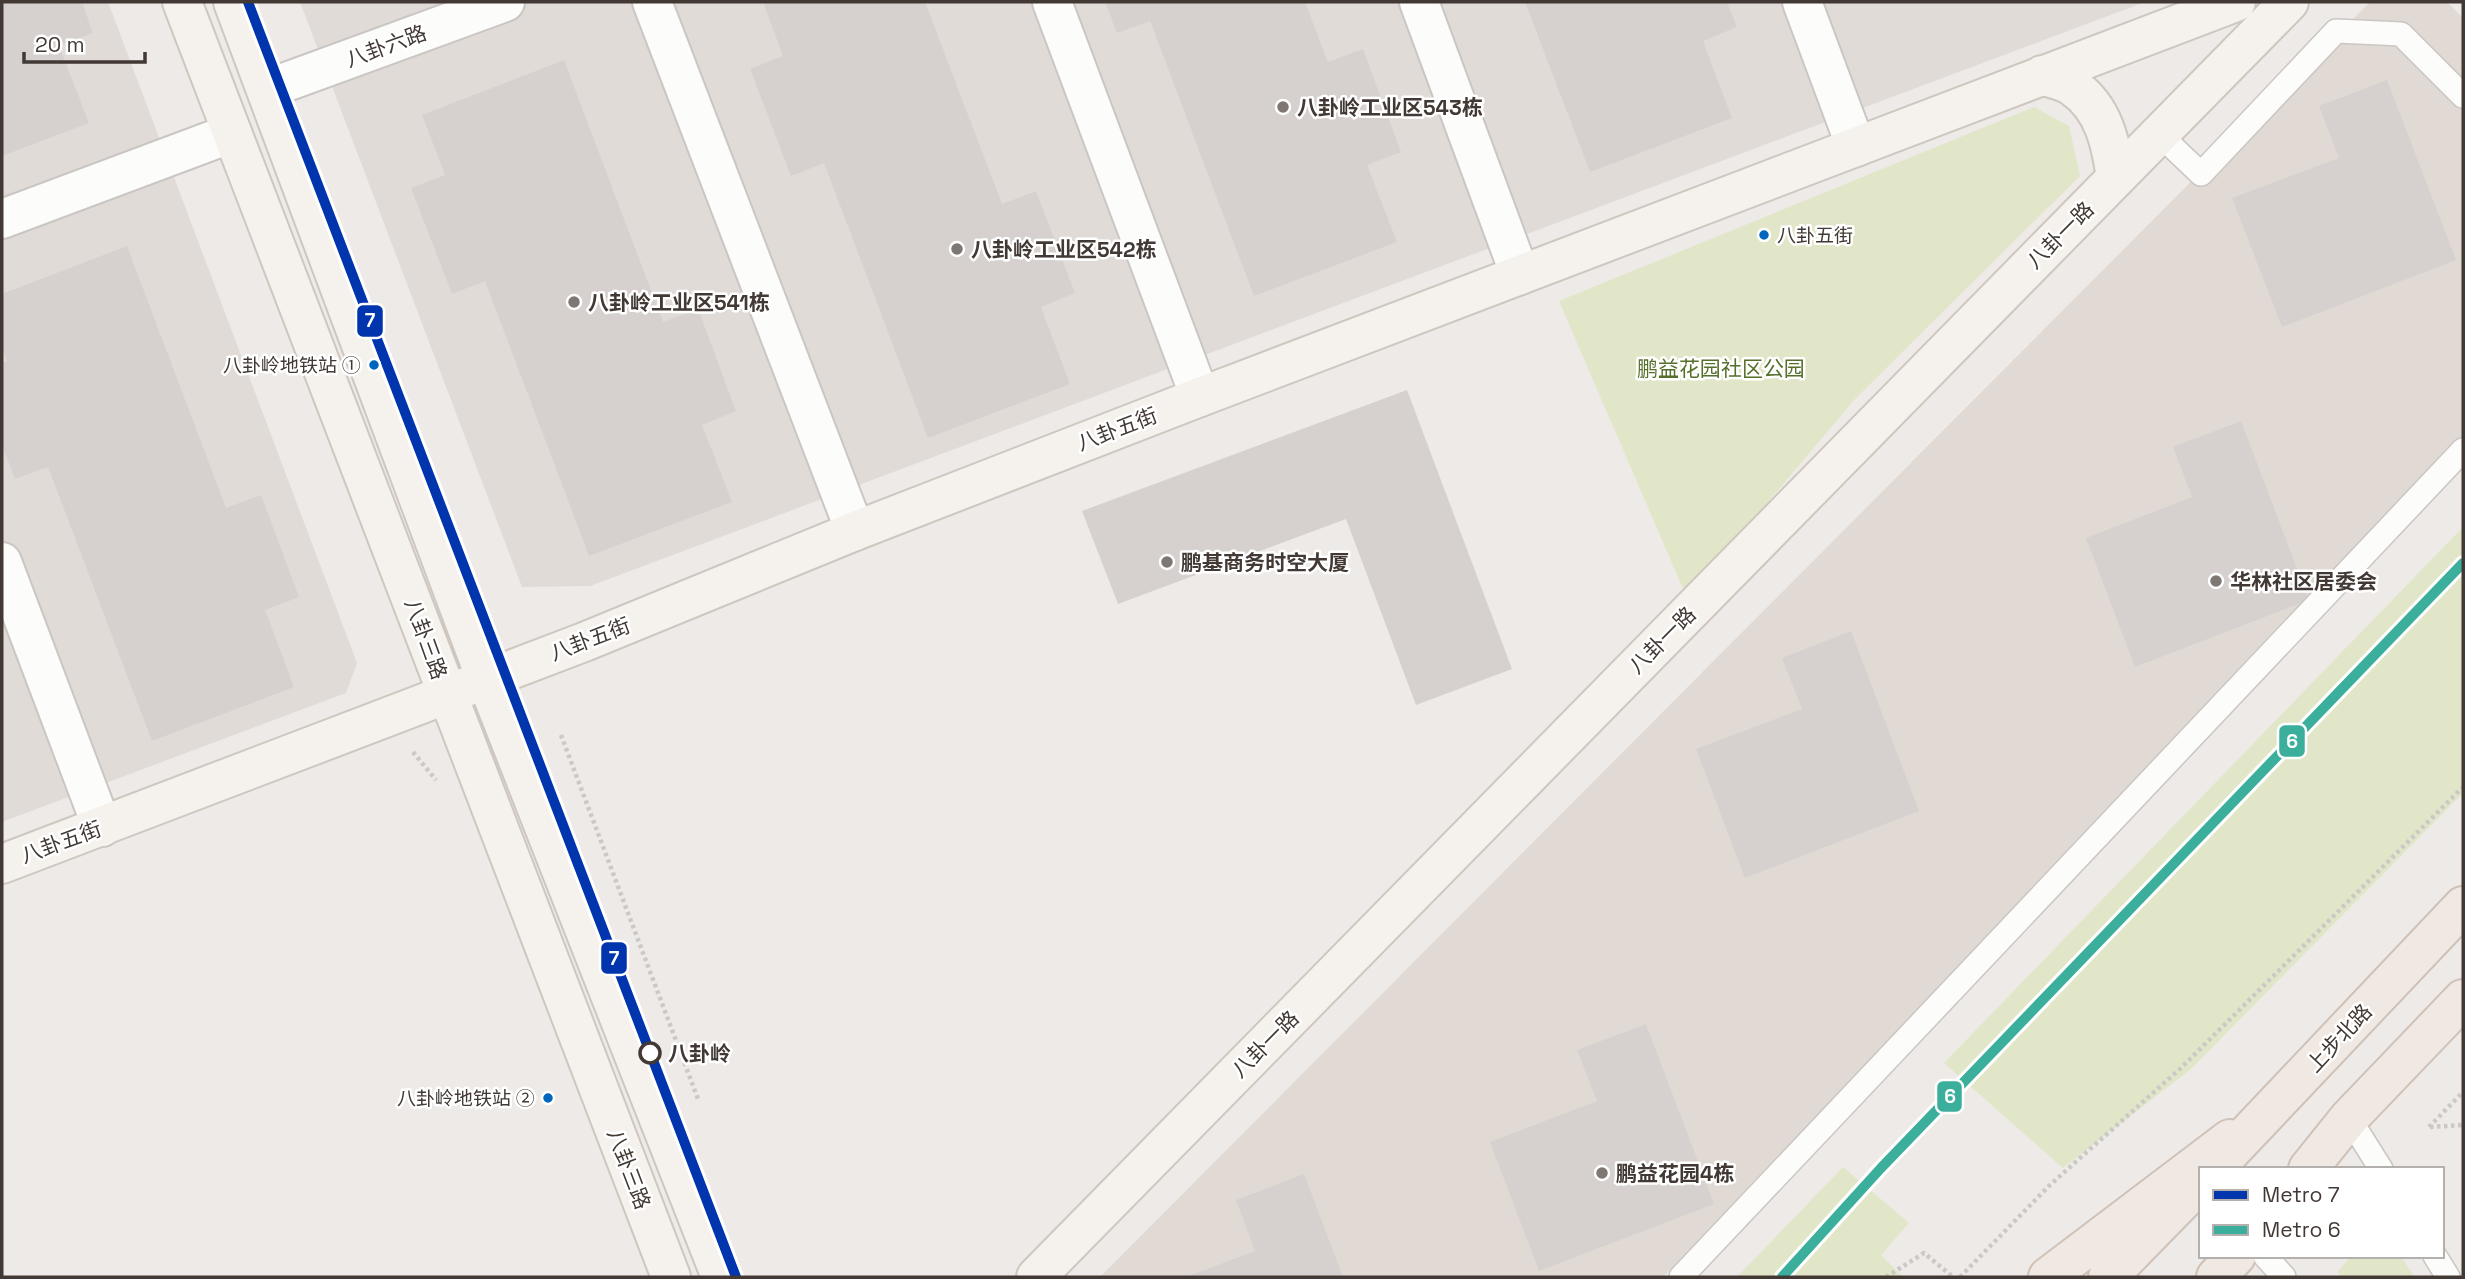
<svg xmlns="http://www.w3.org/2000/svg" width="2465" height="1279" viewBox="0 0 2465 1279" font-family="'Space Grotesk','Noto Sans SC',sans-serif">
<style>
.residential{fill:#e1dad4}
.industrial{fill:#e1dbd8}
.green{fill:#e2e6c8}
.building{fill:#d6d1ce}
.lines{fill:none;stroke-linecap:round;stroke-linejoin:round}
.lane-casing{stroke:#cac6c3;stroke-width:26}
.street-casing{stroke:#cac6c3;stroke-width:42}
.secondary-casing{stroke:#cec7c0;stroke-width:42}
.primary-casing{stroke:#cfc1b6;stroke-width:42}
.path{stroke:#cbc9c6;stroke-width:4.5;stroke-dasharray:3.5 3.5;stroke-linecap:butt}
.lane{stroke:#fcfcfb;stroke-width:23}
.street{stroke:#fcfcfb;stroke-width:38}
.secondary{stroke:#f5f1ed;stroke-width:38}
.primary{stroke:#efe8e3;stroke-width:38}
.metro-1-casing{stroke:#fff;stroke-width:16}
.metro-2-casing{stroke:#fff;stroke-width:16}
.metro-1{stroke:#0035ad;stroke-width:10}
.metro-2{stroke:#3baf9c;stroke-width:10}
.poi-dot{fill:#7e7773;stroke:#fff;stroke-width:2.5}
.bus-dot{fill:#0065bd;stroke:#fff;stroke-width:2.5}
.stop-dot{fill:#fff;stroke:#423934;stroke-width:3.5}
.labels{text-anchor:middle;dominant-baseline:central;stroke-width:5;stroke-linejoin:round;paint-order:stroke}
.bus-label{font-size:19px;fill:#423934;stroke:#fff;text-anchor:end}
.street-label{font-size:21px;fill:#423934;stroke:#fff}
.poi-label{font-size:21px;font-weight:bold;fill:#423934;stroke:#fff;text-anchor:start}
.park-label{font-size:21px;fill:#56702b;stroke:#fff}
.stop-label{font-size:21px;font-weight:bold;fill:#423934;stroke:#fff;text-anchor:start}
.line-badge{stroke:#fff;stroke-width:2.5}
.badge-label{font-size:19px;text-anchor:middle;font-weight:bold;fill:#fff}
</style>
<rect width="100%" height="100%" fill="#eeeae7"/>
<!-- residential -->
<path class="residential" d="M2370 2H2447L2463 18V467L1663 1277H1100Z"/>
<!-- industrial -->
<path class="industrial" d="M2 2H108L357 663 346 693 2 822Z
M300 2H2145L590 586 522 587Z"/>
<!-- green -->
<path class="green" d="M2034 107 2069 126 2080 176 1855 399 1687 598 1559 301Z
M2463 527V793L2190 1070 2063 1168 1944 1063Z
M1843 1167 1909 1223 1881 1255 1903 1277H1737Z
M2351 1256H2401L2414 1277H2341L2338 1271Z"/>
<!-- building -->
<path class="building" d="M2 2H82L93 33 59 46 89 123 2 156Z
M763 2H925L1002 204 1036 191 1075 293 1041 307 1070 384 928 438 824 163 791 176 750 69 783 56Z
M1105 2H1305L1328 62 1363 49 1401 152 1367 165 1397 242 1254 296 1150 21 1117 33Z
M1525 2H1727L1737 27 1703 41 1732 118 1590 172Z
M564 60 663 322 698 309 736 411 702 425 732 502 589 556 485 281 452 294 411 188 445 175 422 115Z
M2387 80 2456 260 2282 327 2232 198 2339 158 2319 106Z
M127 246 226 508 261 495 299 597 265 610 294 687 152 741 48 467 15 479 2 445V363L7 361 2 346V294Z
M1407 390 1512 669 1416 705 1346 519 1118 604 1082 511Z
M2241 421 2309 600 2135 667 2086 538 2192 497 2173 447Z
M1851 631 1919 811 1745 878 1696 749 1802 709 1782 658Z
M1646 1024 1714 1204 1539 1271 1490 1142 1597 1101 1577 1050Z
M1304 1174 1343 1277H1186L1255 1251 1236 1200Z"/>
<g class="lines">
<defs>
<path id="lane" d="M2159 134 2201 174 2336 31 2401 34 2463 96
M2349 1118 2381 1169
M2265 1256 2284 1277
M2435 1256 2448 1277
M1681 1277 2463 450"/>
<path id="street" d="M652 2 855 531
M1052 2 1200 397
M1419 2 1520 275
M1802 2 1856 147
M267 89 505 2
M2 219 232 133
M2 562 102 827"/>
<path id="secondary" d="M182 2 671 1277
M233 2 486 679 721 1277
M2042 75C2052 79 2065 81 2073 87 2104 108 2111 144 2116 178
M2 864 584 642 855 531 1200 397 2236 2
M1036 1277 2289 2"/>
<path id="primary" d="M2214 1169 2463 906
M2308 1169 2349 1118 2463 999
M2048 1277 2230 1139
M2108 1277 2192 1191
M2216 1277 2236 1256"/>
</defs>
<!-- lane casing -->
<use href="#lane" class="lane-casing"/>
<!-- street casing -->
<use href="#street" class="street-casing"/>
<!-- secondary casing -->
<use href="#secondary" class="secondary-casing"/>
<!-- primary casing -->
<use href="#primary" class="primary-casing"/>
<!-- path -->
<path class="path" d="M561 735 698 1099
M413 752 436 780
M2429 1127 2463 1092
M2430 1127 2463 1125
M1886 1277 1924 1253 1953 1277
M1960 1277 2051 1184 2182 1067 2463 787"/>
<!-- lane -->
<use href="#lane" class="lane"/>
<!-- street -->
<use href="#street" class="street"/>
<!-- secondary -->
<use href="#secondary" class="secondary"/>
<!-- primary -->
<use href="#primary" class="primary"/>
<defs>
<path id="metro-1" d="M248 2 736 1277"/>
<path id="metro-2" d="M1782 1277 1881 1168 2463 563"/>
</defs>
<!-- metro-1 casing -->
<use href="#metro-1" class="metro-1-casing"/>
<!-- metro-2 casing -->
<use href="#metro-2" class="metro-2-casing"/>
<!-- metro-1 -->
<use href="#metro-1" class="metro-1"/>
<!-- metro-2 -->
<use href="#metro-2" class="metro-2"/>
</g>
<!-- markers -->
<g class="poi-dot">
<circle cx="1283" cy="107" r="7"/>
<circle cx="957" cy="249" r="7"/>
<circle cx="574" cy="302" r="7"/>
<circle cx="1167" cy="562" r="7"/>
<circle cx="2216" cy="581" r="7"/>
<circle cx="1602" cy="1173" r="7"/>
</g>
<g class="bus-dot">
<circle cx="1764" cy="235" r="6"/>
<circle cx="374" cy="365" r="6"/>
<circle cx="548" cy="1098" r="6"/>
</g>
<circle class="stop-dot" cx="650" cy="1053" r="10"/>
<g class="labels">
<!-- bus labels -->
<g class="bus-label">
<text x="1777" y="235" text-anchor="start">八卦五街</text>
<text x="361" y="365">八卦岭地铁站 ①</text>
<text x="535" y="1098">八卦岭地铁站 ②</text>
</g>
<!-- street labels -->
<g class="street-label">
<text transform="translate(386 46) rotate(-20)">八卦六路</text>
<text transform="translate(2060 235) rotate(-45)">八卦一路</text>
<text transform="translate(1117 429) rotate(-21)">八卦五街</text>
<text transform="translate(426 639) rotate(70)">八卦三路</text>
<text transform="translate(590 639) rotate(-21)">八卦五街</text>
<text transform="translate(1662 640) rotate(-45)">八卦一路</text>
<text transform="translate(61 842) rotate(-20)">八卦五街</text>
<text transform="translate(2339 1038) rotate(-47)">上步北路</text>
<text transform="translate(1265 1044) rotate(-45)">八卦一路</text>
<text transform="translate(629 1169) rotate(69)">八卦三路</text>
</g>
<!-- poi labels -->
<g class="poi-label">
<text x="1297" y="107">八卦岭工业区543栋</text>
<text x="971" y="249">八卦岭工业区542栋</text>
<text x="588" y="302">八卦岭工业区541栋</text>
<text x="1181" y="562">鹏基商务时空大厦</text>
<text x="2230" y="581">华林社区居委会</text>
<text x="1616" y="1173">鹏益花园4栋</text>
</g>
<!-- park labels -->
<g class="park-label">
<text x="1721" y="368">鹏益花园社区公园</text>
</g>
<!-- stop labels -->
<g class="stop-label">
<text x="668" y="1053">八卦岭</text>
</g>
</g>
<g class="line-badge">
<rect x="356" y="304" width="28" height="34" rx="7" fill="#0035ad"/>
<rect x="2278" y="724" width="28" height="34" rx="7" fill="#3baf9c"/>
<rect x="600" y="941" width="28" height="34" rx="7" fill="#0035ad"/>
<rect x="1936" y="1080" width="27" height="33" rx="7" fill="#3baf9c"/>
</g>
<g class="badge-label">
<text x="370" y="327">7</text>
<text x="2292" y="748">6</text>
<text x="614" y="965">7</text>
<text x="1950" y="1103">6</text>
</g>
<!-- border -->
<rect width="2465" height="1279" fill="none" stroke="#423934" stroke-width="7"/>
<!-- legend -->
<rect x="2199" y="1167" width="245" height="91" fill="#ffffff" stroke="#b3b0ae" stroke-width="2"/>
<rect x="2213" y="1190" width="35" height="10" fill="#0035ad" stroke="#b3b0ae" stroke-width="2"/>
<text x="2262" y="1202" font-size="21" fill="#423934">Metro 7</text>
<rect x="2213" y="1225" width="35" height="10" fill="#3baf9c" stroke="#b3b0ae" stroke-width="2"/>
<text x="2262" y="1237" font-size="21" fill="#423934">Metro 6</text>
<!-- scale -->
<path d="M24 52v10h121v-10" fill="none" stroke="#423934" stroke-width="3.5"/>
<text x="35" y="52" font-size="21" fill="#423934" stroke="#ffffff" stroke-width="5" paint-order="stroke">20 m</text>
</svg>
